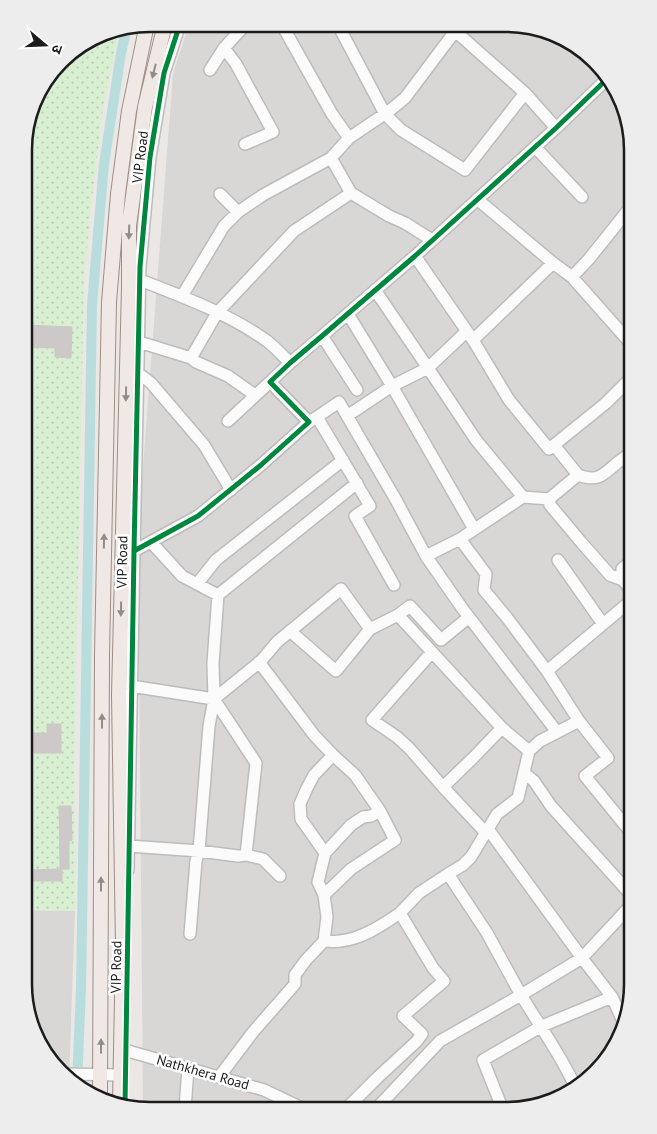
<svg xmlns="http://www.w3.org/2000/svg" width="657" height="1134" viewBox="0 0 657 1134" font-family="'PT Sans','Noto Sans Devanagari',sans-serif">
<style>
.residential{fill:#d9d7d6}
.park{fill:url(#park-dots)}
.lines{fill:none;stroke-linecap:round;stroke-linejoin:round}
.canal{stroke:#b9dddd;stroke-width:10}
.building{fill:#cdc9c8;stroke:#cdc8c6}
.minor-casing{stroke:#bdbcbb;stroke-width:14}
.major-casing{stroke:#9f8e83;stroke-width:16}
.minor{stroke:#fcfbfb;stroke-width:11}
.major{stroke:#efe8e4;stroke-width:14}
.cycleway-casing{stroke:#fff;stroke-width:8}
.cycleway{stroke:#00873e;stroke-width:5}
.oneway{fill:#908c8a}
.labels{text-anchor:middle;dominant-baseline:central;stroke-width:5;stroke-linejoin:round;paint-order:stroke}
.street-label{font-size:14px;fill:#1c1c1c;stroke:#fff}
.rim{fill:none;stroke:#1c1c1c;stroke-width:2.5}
</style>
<defs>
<pattern id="park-dots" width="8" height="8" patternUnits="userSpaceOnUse" patternTransform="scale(1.25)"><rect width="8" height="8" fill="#d8f0d1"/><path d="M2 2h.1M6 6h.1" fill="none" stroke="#b9cdb3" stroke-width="1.8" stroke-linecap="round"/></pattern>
</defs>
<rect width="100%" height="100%" fill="#eae7e5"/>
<!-- residential -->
<path class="residential" d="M189 24 531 26 590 55 626 110 633 151V992L607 1061 547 1103 506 1110 143 1109 138 532 173 74Z
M24 910 75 911 69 1078 31 1024 24 983Z"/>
<!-- park -->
<path class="park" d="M119 30 103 108 91 207 84 282 74 765 75 911 24 910 25 135 37 94 67 55 103 33Z"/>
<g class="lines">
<!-- canal -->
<path class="canal" d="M77 1085 81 988 92 305 104 164 121 53 127 28"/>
</g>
<!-- building -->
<path class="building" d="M25 325 72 327 71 358 55 357V348L25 347Z
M47 724H61V753H24V733H47Z
M59 806H71L72 840 69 841V869H62V881H31V870L60 869Z"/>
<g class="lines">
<defs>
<path id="minor" d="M282 25 332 114 349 138 389 111 405 98 459 26
M338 25 385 114 401 130 465 170 525 93
M455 31 525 93 556 128
M224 48 236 64 273 132 245 144
M210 70 224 48 246 24
M535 147 582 197
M351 193 389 216 405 223 432 240
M220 194 238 212
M477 199 553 263 572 277 589 259 633 204
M415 256 473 340 509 400 549 449 606 403 633 376
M572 277 633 346
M140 280C184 297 229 314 267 341 275 347 282 355 290 363
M182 296 224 226 238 212 263 195 331 158 349 138
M348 314 392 386 474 529
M466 332 428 368 476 440 523 497 460 539 486 574 484 590 508 619 547 671
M322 336 357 390
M473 340 553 263
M139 342 191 358 196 362 228 376 255 395
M191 358 217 313 294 231 351 193 331 158
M138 373 151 383 204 445 231 490
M347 416 392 386 428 368 375 290
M317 417 339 402 396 500 426 556
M228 421 270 382
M309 422 317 417 370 506 355 516 394 585
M554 445 578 475 549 499 550 505 581 542 610 575 623 580
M578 475C598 482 602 476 617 463 622 459 627 456 633 452
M523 497 549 499
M460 539 426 556 462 608 557 732
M151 542 182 576 218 595
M134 551 198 516 261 465 309 422 270 382 290 363 322 336 415 256 556 128 606 80
M558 560 603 624
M197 584 216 560 343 460
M633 593 623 580 622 569 633 559
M398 615 410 606 441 640 469 617
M290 631 336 671 370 629 398 615 502 728
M432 652 372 720 397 737 410 749 443 787
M259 662 314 735 333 755 355 775 380 811 395 840 351 869 324 895
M131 686 214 699 261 661 277 642 341 589 370 629
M214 699 256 763 246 855
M579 721 608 758 585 776 633 835
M524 773 534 781 551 806 633 897
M488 829 582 958 612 997 622 1019
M486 833 443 787 472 759 502 728 529 751
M129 846 199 851 238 856 246 855 263 859 280 876
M325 853 301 819 300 804 307 788 314 775 333 755
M128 870 134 551 140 267 150 157 164 73 180 24
M190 934 196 861 199 851 209 726 214 699 213 663 218 595 357 483
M324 941 327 917 324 895 318 882 325 853 351 825 363 817 371 816 380 811
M121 1049 264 1090 306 1110
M67 1074 121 1075
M219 1077 253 1032 295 984V975L306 960 324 941C329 941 335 942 340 941 362 939 382 925 400 913
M574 1084C559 1052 539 1025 521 995L582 958 633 903
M185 1109 188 1068
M345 1110 377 1078 416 1042 422 1034 403 1016 444 981 433 968 400 913 419 893 448 874 463 865 471 857 497 814 518 798 529 751 540 741 579 721 547 671 633 599
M375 1110 440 1041 521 995 487 933 448 874
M503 1110 483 1060 542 1026 612 997"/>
<path id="major" d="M100 1095 102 655 109 302 118 194 129 111 147 24
M120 1103 123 946 119 695 129 287V226L145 107 165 24"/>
</defs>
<!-- minor casing -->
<use href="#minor" class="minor-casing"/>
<!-- major casing -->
<use href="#major" class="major-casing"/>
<!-- minor -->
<use href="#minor" class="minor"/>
<!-- major -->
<use href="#major" class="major"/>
<defs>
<path id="cycleway" d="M134 551 198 516 261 465 309 422 270 382 290 363 322 336 415 256 556 128 606 80
M125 1105 134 551 140 267 150 157 164 73 180 24"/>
</defs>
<!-- cycleway casing -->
<use href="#cycleway" class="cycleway-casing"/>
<!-- cycleway -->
<use href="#cycleway" class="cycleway"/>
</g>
<!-- one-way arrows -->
<defs><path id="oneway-solid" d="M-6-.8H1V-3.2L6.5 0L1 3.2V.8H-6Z" transform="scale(1.25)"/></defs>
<g class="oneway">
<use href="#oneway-solid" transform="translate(154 71) rotate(104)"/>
<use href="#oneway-solid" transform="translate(129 232) rotate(92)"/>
<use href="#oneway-solid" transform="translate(126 394) rotate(91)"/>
<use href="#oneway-solid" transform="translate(104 541) rotate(-89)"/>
<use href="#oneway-solid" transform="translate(121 609) rotate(91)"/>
<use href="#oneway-solid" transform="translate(102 721) rotate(-90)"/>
<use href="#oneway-solid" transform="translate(101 884) rotate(-90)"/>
<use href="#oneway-solid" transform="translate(101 1046) rotate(-90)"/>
</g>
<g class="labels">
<!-- street labels -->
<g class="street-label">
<text transform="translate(140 157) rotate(-83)">VIP Road</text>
<text transform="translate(122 562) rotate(-89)">VIP Road</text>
<text transform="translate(116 967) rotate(-89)">VIP Road</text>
<text transform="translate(203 1072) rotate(16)">Nathkhera Road</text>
</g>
</g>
<!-- crop -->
<path d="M0 0H657V1134H0ZM150 32H506A118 118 0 0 1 624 150V984A118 118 0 0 1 506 1102H150A118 118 0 0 1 32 984V150A118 118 0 0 1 150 32Z" fill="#ededed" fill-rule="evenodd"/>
<path class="rim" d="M150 32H506A118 118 0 0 1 624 150V984A118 118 0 0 1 506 1102H150A118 118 0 0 1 32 984V150A118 118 0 0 1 150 32Z"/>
<!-- north arrow -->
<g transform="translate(45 45) rotate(109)" stroke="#ffffff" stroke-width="4" paint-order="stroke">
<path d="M0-4L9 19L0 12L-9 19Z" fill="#1c1c1c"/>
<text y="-8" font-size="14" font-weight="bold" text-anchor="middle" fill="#1c1c1c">उ</text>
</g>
</svg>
